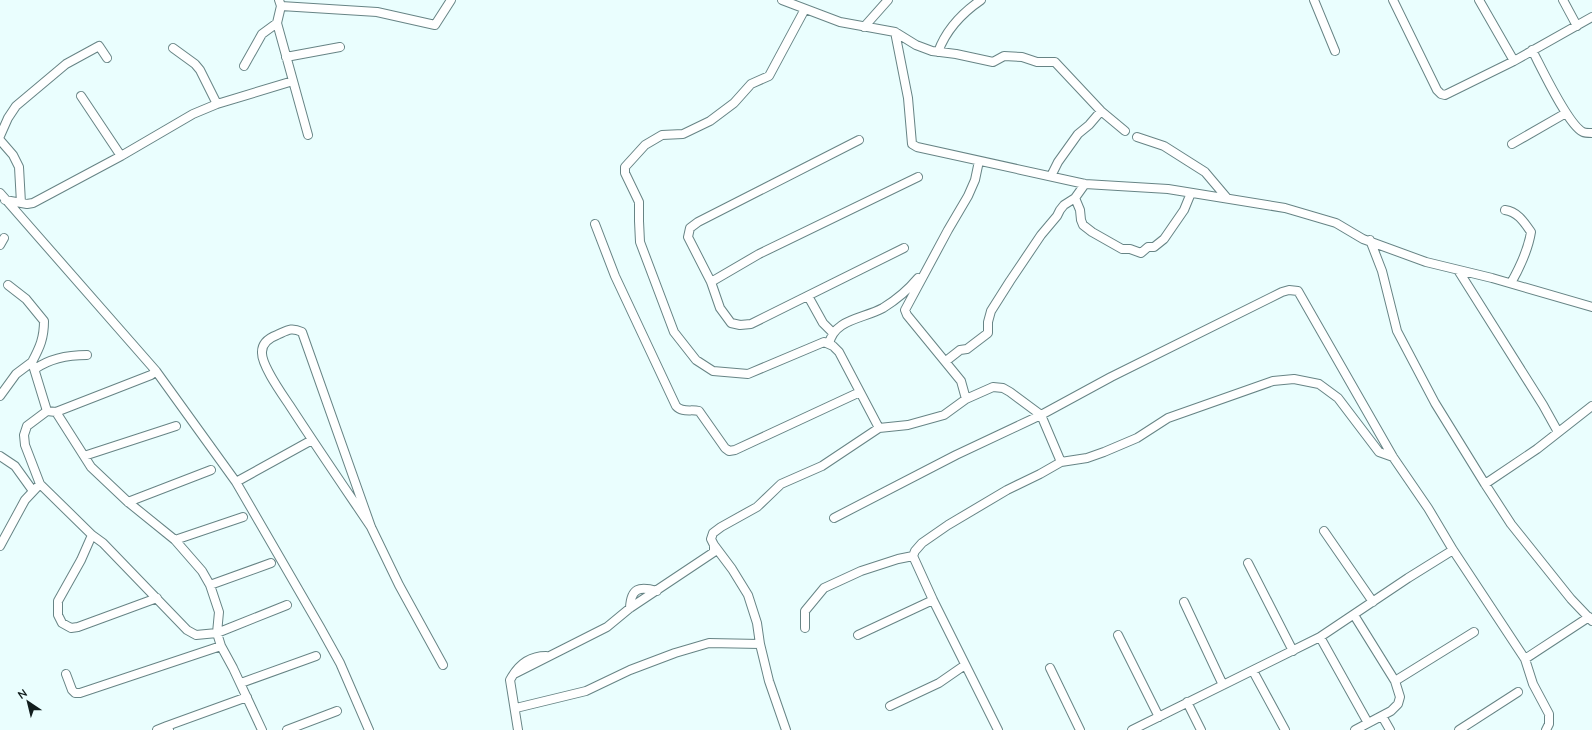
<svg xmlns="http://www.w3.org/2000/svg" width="1592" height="730" viewBox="0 0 1592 730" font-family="Mulish,sans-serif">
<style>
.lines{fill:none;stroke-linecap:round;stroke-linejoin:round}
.minor-casing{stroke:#678485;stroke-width:10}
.minor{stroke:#fff;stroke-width:8}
</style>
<rect width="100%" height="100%" fill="#eafefe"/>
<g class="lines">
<defs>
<path id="minor" d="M279 0 281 6 377 12 435 25 451 0
M782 0 840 22 895 32 916 45 932 51 956 54 993 62 1004 56 1022 57 1037 62H1055L1101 111 1125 131
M1314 0 1335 51
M1393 0 1437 90 1441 94 1445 95 1514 61 1592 17
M1479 0 1514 61
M1563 0 1577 26
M281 6 277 23 308 135
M805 9 769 76 751 84 734 103 710 121 683 134 662 135 645 145 625 167V173L639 202V221L640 242 674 332 696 360 713 371 748 374 824 342 833 346 839 352 879 428
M864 27 888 0
M895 32 908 98 912 144 917 147 1085 184 1168 189 1285 208 1336 223 1363 239 1426 262 1492 278 1592 307
M173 48 195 64 200 70 217 104
M1532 50C1541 67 1568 125 1583 132 1585 133 1589 133 1592 133
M938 52C946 30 962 13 981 0
M286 57 340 47
M244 66 262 34 277 23
M81 96 121 156
M0 136 8 118 16 106 66 64 99 46 107 58
M1137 137 1164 146 1205 172 1227 198
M0 140 13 155 19 167 21 203
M859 140 698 222 690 228 688 237 711 282 720 308 731 323 740 325 751 324 904 248
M1512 144 1566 113
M1051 176 1058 162 1078 134 1089 125 1101 111
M0 193 156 371 236 482 320 627 340 663 369 730
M1075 198 1080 210 1081 220 1083 225 1092 232 1122 249H1130L1141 253 1148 247H1154L1164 239 1184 210 1191 193
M5 200 27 204 33 203 121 156 193 114 217 104 293 81
M1505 210C1518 212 1524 222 1531 232 1528 251 1520 267 1511 283
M595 224 615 276 676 406C682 413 691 409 699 411L725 448 729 451 735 450 860 392
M1370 240 1382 271 1397 331 1435 403 1485 484
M0 245 4 238
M1458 270 1543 405 1558 432
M711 282 759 254 918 177
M8 285 26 299 44 321C44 338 40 347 32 362L47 411
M808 296 823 323 833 333
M829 344C834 319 863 319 883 308 896 300 908 290 918 278
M946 361 960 350 967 349 988 333V322L991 311 1010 281 1041 235 1057 216 1060 210 1064 205 1075 198 1085 184
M35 369C49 359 69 355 87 355
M0 396 16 374 32 362
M966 399 961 381 907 315 905 310 948 230 968 196 975 180 979 161
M1592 406 1537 449 1485 484 1511 524 1571 599 1592 621
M56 412 151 375 156 371
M0 456 15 466 33 491
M84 456 176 426
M236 482 312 440
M128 502 211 470
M834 518 956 455 1041 415 1111 377 1282 292 1289 290 1298 291 1393 457 1428 508 1453 550 1525 659 1533 684 1549 714V724L1546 730
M371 527C344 487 316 446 290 406 282 394 261 365 262 352 262 343 269 338 277 335 288 330 291 327 302 332L371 527 399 585 443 665
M1324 531 1373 602
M92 535 81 560 58 601V615L62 623 71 628 78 627 157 598
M175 540 243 517
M0 546 25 500 40 484
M1248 563 1293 651
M210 585 271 563
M1184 602 1223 685
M630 608C631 588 639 586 657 591
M1354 615 1395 681 1400 697 1398 704 1391 711 1355 730
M805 628V611L824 588 861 571 898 559 913 556
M858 635 933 600
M1118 635 1159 717
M1320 637 1368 723
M1525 659 1589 617
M1050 668 1080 730
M1253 671 1285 730
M66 674 72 690 75 693H80L221 646
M514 674 607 627 630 608 714 552V545
M1395 681 1474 632
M241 683 316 656
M1187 702 1201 730
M890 706 939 683 965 665
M516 708 586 691 630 670 675 653 709 643 760 644
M1382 716 1390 730
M157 730 167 726
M169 730 167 726 247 697
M262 730 233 668 221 646 217 633 219 612 210 585 202 571 175 540 128 502 91 467 56 412 47 411 27 426 24 435 25 445 40 484 92 535 103 543 187 630 196 635 217 633 287 605
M287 730 337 711
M518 730 510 680C518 665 529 656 546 656
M786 730 769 681 760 644 757 623 748 595 732 569 714 545 711 539 713 533 721 527 757 507 781 484 822 466 879 428 908 425 944 415 966 399 993 387 1003 388 1010 392 1041 415 1061 462
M998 730 933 600 913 556 915 551 922 543 948 525 1007 490 1040 474 1061 462 1087 458 1104 452 1137 438 1168 418 1273 381 1294 379 1319 384 1338 398 1379 452 1393 457
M1132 730 1320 637 1408 578 1453 550
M1459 730 1518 692"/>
</defs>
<!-- minor casing -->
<use href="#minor" class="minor-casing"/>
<!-- minor -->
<use href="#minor" class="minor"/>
</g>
<!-- north arrow -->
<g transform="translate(28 702) rotate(325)" stroke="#eafefe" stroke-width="3" paint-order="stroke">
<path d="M0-3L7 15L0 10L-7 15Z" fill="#111d1d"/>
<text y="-6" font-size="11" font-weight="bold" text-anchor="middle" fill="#111d1d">N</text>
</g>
</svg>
